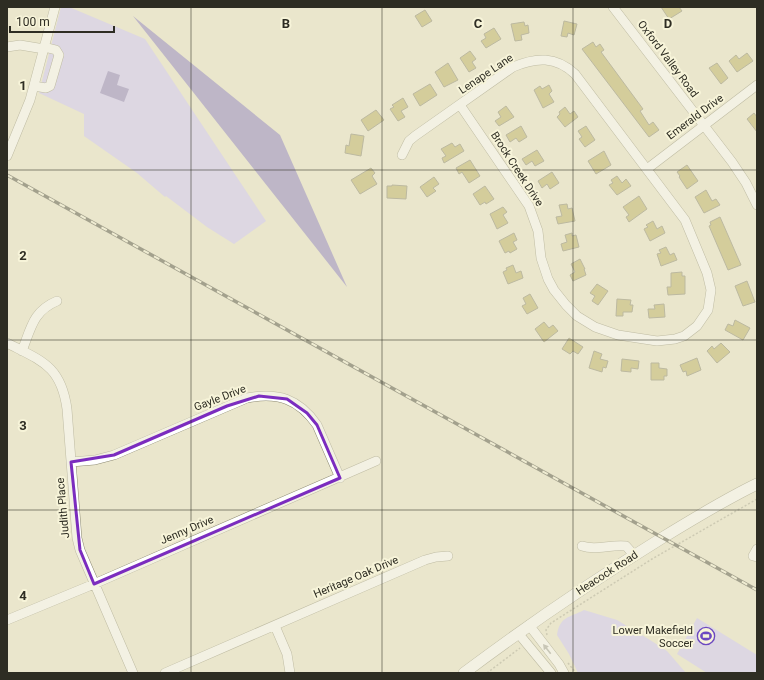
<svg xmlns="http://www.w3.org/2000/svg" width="764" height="680" viewBox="0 0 764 680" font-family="Roboto,sans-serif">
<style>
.green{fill:#cec5fc}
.water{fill:#8a7dc1}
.building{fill:#bbb060;stroke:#86836b}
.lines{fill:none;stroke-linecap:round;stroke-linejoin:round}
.minor-casing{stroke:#8d8a72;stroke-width:10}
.major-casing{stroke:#8d8a72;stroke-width:12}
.path{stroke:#aca994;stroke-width:1.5;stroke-dasharray:2 2;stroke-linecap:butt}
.minor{stroke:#fff;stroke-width:9}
.major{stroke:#fff;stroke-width:11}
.rail-casing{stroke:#4f4e41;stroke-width:3.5}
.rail{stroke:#f7f4d9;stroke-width:2;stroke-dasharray:6;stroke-linecap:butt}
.oneway{fill:#a1a09c}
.marked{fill:none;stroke:#7b2cbf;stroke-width:3;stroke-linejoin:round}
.grid{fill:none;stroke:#2e2d23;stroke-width:1;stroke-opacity:0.55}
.labels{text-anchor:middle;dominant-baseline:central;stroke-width:4;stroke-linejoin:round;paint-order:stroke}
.street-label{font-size:11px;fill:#2e2d23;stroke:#f7f4d9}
.poi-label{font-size:11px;fill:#2e2d23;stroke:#f7f4d9;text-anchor:end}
.grid-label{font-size:13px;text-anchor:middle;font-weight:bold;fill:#2e2d23;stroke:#f7f4d9;stroke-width:4;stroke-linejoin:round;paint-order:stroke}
</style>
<rect width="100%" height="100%" fill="#eae6cc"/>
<!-- green -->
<path class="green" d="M61 7H69L145 39 266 221 234 244 207 227 166 196 165 197 137 173 84 136V114L39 93Z
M584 610 617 620 650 640 667 651 686 673H578L569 654 557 635C560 616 569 618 584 610Z
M697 618 757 655V673H707L677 654Z"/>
<!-- water -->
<path class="water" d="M133 16 280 135 347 287Z
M108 71 120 75 117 85 129 89 124 102 100 93Z"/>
<!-- building -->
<path class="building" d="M661 7H679L682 11 669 19Z
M425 10 432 21 422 27 415 16Z
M564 21 577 24 574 35 568 33 567 37 561 36Z
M524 22 525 26 528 25 529 33 521 35 522 40 515 41 511 24Z
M494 28 501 39 486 48 481 41 486 38 484 34Z
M593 42 596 47 600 44 604 50 601 52 643 109 640 111 649 125 653 122 659 130 649 137 582 49Z
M470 51 476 59 472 62 476 68 469 72 460 58Z
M747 53 753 61 737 72 729 61 736 55 739 59Z
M448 63 458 80 444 87 435 72Z
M717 63 728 78 721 84 709 68Z
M430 84 437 95 420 106 413 94Z
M549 85 552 91 549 94 554 102 543 108 534 90 540 86 542 89Z
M403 98 408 107 401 111 405 117 398 121 390 109 394 107 392 105Z
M506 106 514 117 499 126 495 121 501 117 498 112Z
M565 107 570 114 574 111 578 117 565 127 557 117 560 114 559 112Z
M376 110 384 120 368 131 361 120Z
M754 113 757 117V132L747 119Z
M521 126 527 137 519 142 516 138 510 142 506 135Z
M586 126 595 140 585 147 579 139 582 137 578 131Z
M351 134 364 136 361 156 345 153 346 145 349 146Z
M452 143 455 147 460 144 464 151 444 163 442 158 446 156 441 149Z
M537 150 544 161 535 166 532 161 526 165 522 159Z
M604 151 611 165 596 174 588 161Z
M470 160 480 176 469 183 462 172 459 174 456 168Z
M687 165 698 181 687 189 679 177 680 176 677 172Z
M371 168 375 173 372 176 377 184 360 194 351 180Z
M552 172 559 183 550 189 547 184 542 188 538 181Z
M617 176 622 183 626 179 631 186 617 195 609 185 613 183 611 180Z
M434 177 439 184 433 188 436 191 427 197 420 187Z
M392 185 407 186 406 199 387 198V186H392Z
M485 186 494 199 486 204 485 202 480 205 473 194Z
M706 190 712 201 716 199 720 205 704 213 695 197Z
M639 196 647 209 629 222 626 217 629 215 623 207Z
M567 204 568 209 572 208 575 221 558 224 556 217 562 216 559 205Z
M503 207 507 212 503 215 508 223 497 229 490 214Z
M720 217 741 265 728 270 709 226 711 225 710 222Z
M653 221 657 229 662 226 665 233 650 241 644 229 648 227 646 225Z
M514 233 517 240 513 242 517 249 510 253 509 251 505 253 499 241Z
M572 233V236L576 235 579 247 563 251 561 244 567 242 565 235Z
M666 247 670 255 674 253 677 260 661 266 657 254 661 253 659 250Z
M580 259 585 269H584L586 275 573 281 570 275 575 272 571 264Z
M513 265 516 273 521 271 523 278 508 284 503 272 507 270 506 268Z
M682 272V276H685V294L668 295 667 287H671V273Z
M747 281 755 302 743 306 735 286Z
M597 284 608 291 598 305 592 301 595 296 590 293Z
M530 294 538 308 527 314 522 306 526 304 523 298Z
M617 299 631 300 630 305H633L632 312H623V316H616Z
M664 304 665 317 649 318 648 309H655L654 305Z
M735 320 750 328 743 340 725 330 728 324 733 326Z
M544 322 549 328 553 325 558 331 544 342 535 329Z
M569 338 583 347 578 354 573 351 570 354 562 349Z
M721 343 730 352 717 363 707 351 712 346 714 349Z
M594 351 602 354 600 359 608 361 606 368 603 367 602 372 589 368Z
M697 358 701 370 687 376 686 371 683 372 680 365Z
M622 359 639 361 638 369 631 368V372L621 371Z
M651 363H659V368L667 369V376H664V380H651Z"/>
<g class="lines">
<defs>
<path id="minor" d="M613 7 732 162 746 183 757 205
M7 47 20 45 44 49
M34 86 46 88 50 86 59 55 56 50 44 47
M402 155 409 141 415 136 513 67C536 57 556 56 575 74L685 220 707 273 711 290 708 310 697 326 684 336 675 339 657 341 618 335 595 327 577 316 566 305 554 290 548 279 541 258 538 231 529 206 460 105
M7 156 30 100 55 7
M647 169 757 85
M7 343C42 361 61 366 67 409L77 538 80 550 133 673
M22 351C31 328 33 311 57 301
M71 462 95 460 114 455 247 398C278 392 299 399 317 425L340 478
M582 546C596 551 611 544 626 546L634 555
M757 549 753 556 757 557
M7 620 94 584 376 461
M529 625 559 664 564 673
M275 626 287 654 290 673
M518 633 551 673
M165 673 425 560 436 557 448 556"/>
<path id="major" d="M464 673C528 625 594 580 662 538 693 519 724 500 757 484"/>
</defs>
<!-- minor casing -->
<use href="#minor" class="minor-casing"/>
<!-- major casing -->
<use href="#major" class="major-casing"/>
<!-- path -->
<path class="path" d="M547 635 546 630 551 623 652 559 757 499
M568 663 576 673
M487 673 520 648"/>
<!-- minor -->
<use href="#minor" class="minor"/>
<!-- major -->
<use href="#major" class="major"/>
<defs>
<path id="rail" d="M7 175 757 590"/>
</defs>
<!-- rail casing -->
<use href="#rail" class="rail-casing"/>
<!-- rail -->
<use href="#rail" class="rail"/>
</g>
<!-- one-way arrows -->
<defs><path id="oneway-solid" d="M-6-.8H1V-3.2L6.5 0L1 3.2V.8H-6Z"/></defs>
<use class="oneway" href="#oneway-solid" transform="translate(547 649) rotate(-128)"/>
<!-- marked area -->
<path d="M0 0H764V680H0ZM259 396 287 399 307 413 317 425 340 478 94 584 80 550 71 462 114 455 227 406Z" fill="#eae6cc" fill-opacity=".55" fill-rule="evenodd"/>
<path class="marked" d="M259 396 287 399 307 413 317 425 340 478 94 584 80 550 71 462 114 455 227 406Z"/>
<!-- grid -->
<path class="grid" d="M191 7V673M382 7V673M573 7V673M7 170H757M7 340H757M7 510H757"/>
<!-- icons -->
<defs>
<symbol id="stadium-ring" viewBox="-11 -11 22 22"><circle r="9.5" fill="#f7f4d9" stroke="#6c48c1" stroke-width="1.5"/><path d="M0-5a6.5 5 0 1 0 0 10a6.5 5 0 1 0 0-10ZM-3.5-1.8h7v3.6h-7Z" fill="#6c48c1"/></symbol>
</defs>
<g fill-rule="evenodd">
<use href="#stadium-ring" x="696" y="626" width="20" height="20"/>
</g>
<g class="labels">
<!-- street labels -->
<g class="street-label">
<text transform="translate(668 59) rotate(53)">Oxford Valley Road</text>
<text transform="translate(486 74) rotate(-34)">Lenape Lane</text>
<text transform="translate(695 117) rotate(-37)">Emerald Drive</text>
<text transform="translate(517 169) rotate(57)">Brock Creek Drive</text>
<text transform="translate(220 398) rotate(-21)">Gayle Drive</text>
<text transform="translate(63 508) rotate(-95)">Judith Place</text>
<text transform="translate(187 530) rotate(-23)">Jenny Drive</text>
<text transform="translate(607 573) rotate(-33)">Heacock Road</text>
<text transform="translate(356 577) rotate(-23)">Heritage Oak Drive</text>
</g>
<!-- poi labels -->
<g class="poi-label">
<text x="693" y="630">Lower Makefield<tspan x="693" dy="13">Soccer</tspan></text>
</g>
</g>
<g class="grid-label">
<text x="286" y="28">B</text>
<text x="478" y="28">C</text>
<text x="668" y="28">D</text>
<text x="23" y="90">1</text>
<text x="23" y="260">2</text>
<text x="23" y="430">3</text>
<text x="23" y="600">4</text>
</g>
<!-- border -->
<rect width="764" height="680" fill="none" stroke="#2e2d23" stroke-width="16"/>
<!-- scale -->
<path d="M10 26v6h104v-6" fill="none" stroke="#2e2d23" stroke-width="2"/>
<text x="16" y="26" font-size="12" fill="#2e2d23" stroke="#f7f4d9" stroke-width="3" paint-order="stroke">100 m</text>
</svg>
